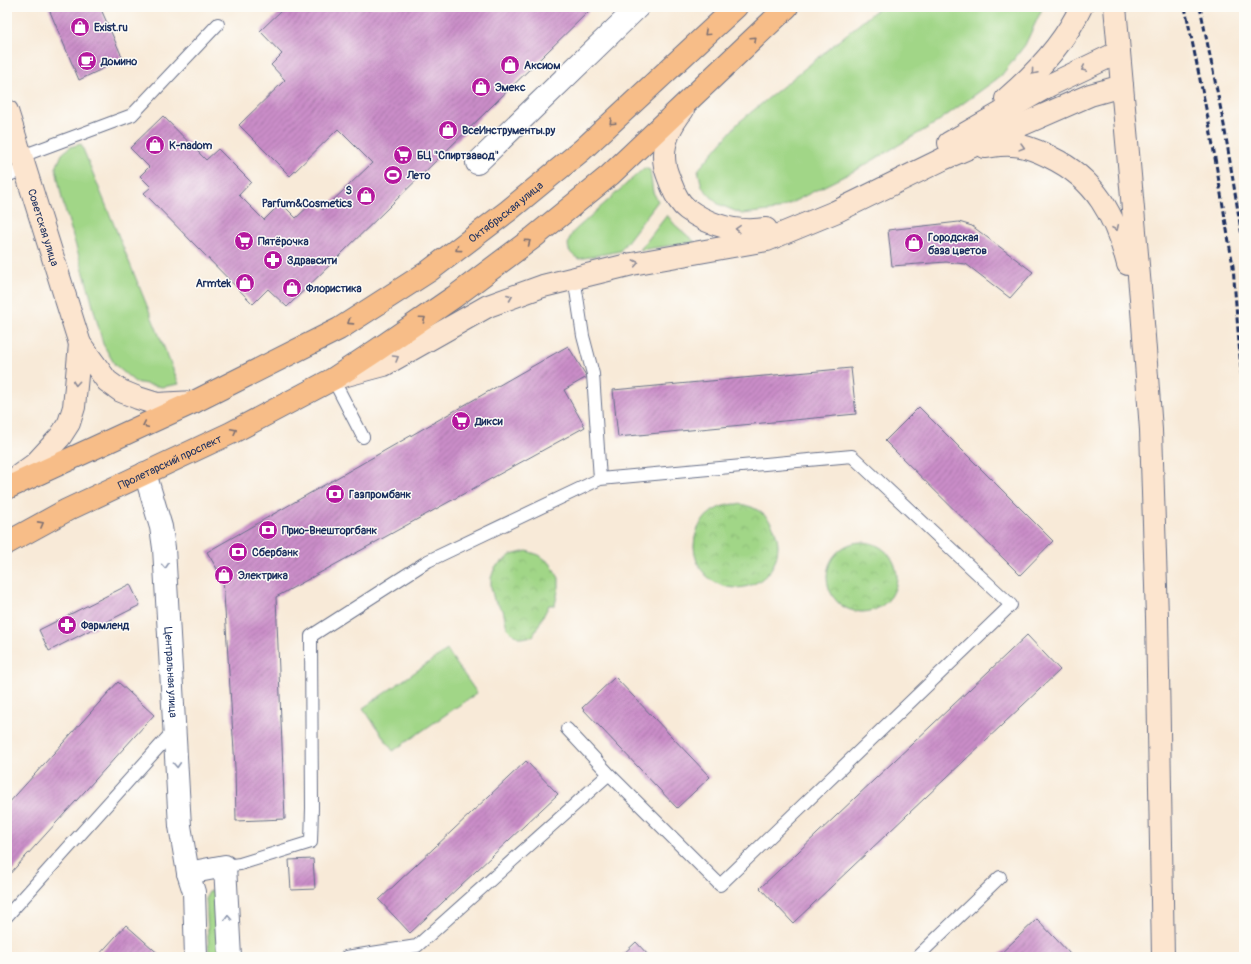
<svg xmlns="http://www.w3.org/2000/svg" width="1251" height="964" viewBox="0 0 1251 964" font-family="Pangolin,sans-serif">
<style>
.grass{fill:#a1d687;stroke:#5e8272}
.park{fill:url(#park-crowns);stroke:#5e8272}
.building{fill:url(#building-hatch)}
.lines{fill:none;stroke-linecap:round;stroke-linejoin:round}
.service-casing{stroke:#687089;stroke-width:14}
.minor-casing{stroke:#687089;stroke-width:24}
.secondary-casing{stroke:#687089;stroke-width:24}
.primary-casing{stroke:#687089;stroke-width:24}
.service{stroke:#fff;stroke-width:12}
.minor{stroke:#fff;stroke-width:22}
.secondary{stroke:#fce5cf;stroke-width:22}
.primary{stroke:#f7bd88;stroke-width:22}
.rail{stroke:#1b2f5e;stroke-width:3;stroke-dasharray:6 3;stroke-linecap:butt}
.oneway{stroke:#7e6f71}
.oneway2{stroke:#8c8a96}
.oneway3{stroke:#8d97ae}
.labels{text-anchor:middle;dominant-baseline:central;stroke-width:3;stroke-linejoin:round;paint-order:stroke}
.poi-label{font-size:11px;font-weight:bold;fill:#1b2f5e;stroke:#fdfcf7;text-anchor:start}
.street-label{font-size:11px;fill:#1b2f5e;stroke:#fdfcf7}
</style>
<defs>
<pattern id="park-crowns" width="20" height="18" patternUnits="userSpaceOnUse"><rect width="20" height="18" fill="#a1d687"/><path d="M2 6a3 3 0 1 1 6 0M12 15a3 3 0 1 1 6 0" fill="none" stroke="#8ab877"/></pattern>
<pattern id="building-hatch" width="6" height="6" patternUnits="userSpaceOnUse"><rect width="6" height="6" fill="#ca8dc8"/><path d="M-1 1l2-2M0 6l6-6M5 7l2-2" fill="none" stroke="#a374a6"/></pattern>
</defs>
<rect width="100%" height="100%" fill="#fdfcf7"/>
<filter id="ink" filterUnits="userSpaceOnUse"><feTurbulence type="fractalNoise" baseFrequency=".025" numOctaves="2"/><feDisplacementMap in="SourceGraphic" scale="8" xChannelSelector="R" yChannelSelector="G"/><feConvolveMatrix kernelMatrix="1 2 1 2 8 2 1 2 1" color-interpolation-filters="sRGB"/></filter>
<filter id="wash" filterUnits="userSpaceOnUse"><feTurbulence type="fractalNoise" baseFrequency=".012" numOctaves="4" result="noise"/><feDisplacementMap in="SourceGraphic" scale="16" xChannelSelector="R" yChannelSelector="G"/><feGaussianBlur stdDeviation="0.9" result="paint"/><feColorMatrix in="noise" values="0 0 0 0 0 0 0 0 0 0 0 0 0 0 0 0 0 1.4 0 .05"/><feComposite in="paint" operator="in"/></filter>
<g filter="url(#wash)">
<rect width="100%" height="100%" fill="#f8ead8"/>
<!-- grass -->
<path class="grass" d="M880 7H1043L1025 45 1001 76 936 123 858 169 777 210 742 214 718 204 702 187 698 170 738 123Z
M81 144 179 384 162 387 135 382 115 365 103 344 86 280 62 199 56 168 62 154 70 147Z
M644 168 650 170 653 192 658 201 620 251 579 259C565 252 566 242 574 231Z
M667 215 675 225 695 242 640 250Z
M447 650 477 693 393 751 363 708Z
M214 890 218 892 223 957H209L206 897 209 892Z"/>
<!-- park -->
<path class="park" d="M694 546a42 42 0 1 1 84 0a42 42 0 1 1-84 0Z
M827 577a35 35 0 1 1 70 0a35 35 0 1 1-70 0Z
M527 551 539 555 550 563 559 578V587L555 605H549L533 636 521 638 513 634 507 628 503 610 494 600 491 587V578L495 567 511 555Z"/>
<g id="blocks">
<!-- building -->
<path class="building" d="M48 7H100L123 59 79 80Z
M285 7H593L287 307 268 289 253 304 144 193 151 187 140 176 149 167 130 148 163 116 206 160 218 149 251 182 239 195 264 220 281 203 296 218 314 201 323 210 372 163 338 129 290 176 239 125 285 80 271 65 282 54 260 31Z
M959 222 972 226 1033 272 1010 298 966 264 946 262 892 266 888 230Z
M568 346 587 377 564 390 585 427 276 597 285 819 236 821 235 767 223 579 207 552Z
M851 368 856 414 618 437 613 390Z
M919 407 1053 541 1020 575 885 441Z
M130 584 140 605 49 651 39 630Z
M1027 635 1060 670 793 923 760 888Z
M615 677 710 777 677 808 582 708Z
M118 682 154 715 7 877V805Z
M526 761 558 794 410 933 379 900Z
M313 859 315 889 291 890 289 860Z
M1037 919 1071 955 1069 957H997Z
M126 925 162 957H97Z
M636 942 650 957H620Z"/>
</g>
</g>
<g filter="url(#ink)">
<use href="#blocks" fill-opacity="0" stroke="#687089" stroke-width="1"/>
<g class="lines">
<defs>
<path id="service" d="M22 156 132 115 218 24
M7 176 25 168
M333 379 363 437
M567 729 609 774 720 885 1011 605 852 456 600 479
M225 866 240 864 311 842 312 808 311 636 428 561 600 479 593 374 583 336 574 277
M7 916 175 729
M346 957 417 946 609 774
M917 957 1000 877"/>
<g id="minor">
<path d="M477 163 638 7"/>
<path id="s1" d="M145 473 161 527 164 548 180 826 188 873 194 892 196 957"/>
<path d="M188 873 225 866 230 957"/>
</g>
<g id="secondary">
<path d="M1115 7 1142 310 1151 430 1157 617 1163 957"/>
<path d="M1006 99C1035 74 1065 42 1081 7"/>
<path d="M683 110C670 126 661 146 665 166 666 172 669 178 671 184 674 192 680 204 687 209 710 226 738 233 766 229"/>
<path id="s2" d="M7 111 80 344 107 381 121 391 138 398 157 404 194 402"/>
<path d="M949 143 1050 85 1119 52"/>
<path d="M985 147C993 146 1003 144 1012 145 1023 145 1040 152 1050 157 1096 179 1115 216 1128 264"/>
<path d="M339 377 384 365 488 306 543 286 632 264 767 240 835 212 943 159 1090 95 1122 86"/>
<path d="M13 480 35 464 60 437 69 423 74 407 80 344"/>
</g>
<g id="primary">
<path id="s3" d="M7 488 194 402 339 329 429 271 508 211 582 150 736 7"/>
<path id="s4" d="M7 543 67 510 231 433 333 379 377 350 454 297 534 237 610 175 787 7"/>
</g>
</defs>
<!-- service casing -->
<use href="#service" class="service-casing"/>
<!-- minor casing -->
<use href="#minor" class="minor-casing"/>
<!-- secondary casing -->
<use href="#secondary" class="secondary-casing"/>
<!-- primary casing -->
<use href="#primary" class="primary-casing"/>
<!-- service -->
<use href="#service" class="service"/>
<!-- minor -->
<use href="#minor" class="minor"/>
<!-- secondary -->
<use href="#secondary" class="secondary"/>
<!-- primary -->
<use href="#primary" class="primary"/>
<!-- rail -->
<path class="rail" d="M1185 7 1210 128 1233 266 1244 408
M1200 7 1224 125 1244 248"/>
</g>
<!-- one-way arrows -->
<defs><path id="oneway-chevron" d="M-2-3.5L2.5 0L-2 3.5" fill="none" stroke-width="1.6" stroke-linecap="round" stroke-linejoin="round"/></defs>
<g class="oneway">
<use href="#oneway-chevron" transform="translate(707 33) rotate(137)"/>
<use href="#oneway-chevron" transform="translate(754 39) rotate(-43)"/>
<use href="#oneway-chevron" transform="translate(612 122) rotate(137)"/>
<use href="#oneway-chevron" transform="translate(528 242) rotate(-37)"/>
<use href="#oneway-chevron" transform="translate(458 249) rotate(143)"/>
<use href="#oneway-chevron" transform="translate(423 319) rotate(-35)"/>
<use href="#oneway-chevron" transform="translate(350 322) rotate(147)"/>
<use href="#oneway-chevron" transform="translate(145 425) rotate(155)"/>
<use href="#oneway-chevron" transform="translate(234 431) rotate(-27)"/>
<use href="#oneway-chevron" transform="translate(41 524) rotate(-29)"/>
</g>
<g class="oneway2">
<use href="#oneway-chevron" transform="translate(1084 69) rotate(155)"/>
<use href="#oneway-chevron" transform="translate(1034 72) rotate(130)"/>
<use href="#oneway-chevron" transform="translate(1022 147) rotate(15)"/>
<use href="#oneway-chevron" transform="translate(1116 228) rotate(65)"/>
<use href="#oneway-chevron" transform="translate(738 229) rotate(-177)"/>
<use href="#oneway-chevron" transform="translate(636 263) rotate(-11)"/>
<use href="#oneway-chevron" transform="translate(510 297) rotate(-22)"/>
<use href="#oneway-chevron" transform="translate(396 358) rotate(-30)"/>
<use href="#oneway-chevron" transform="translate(76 383) rotate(95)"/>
</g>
<g class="oneway3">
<use href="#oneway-chevron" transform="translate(165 566) rotate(86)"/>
<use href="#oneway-chevron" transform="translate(177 765) rotate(87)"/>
<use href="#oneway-chevron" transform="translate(228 918) rotate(-93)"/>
</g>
</g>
<!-- icons -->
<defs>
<symbol id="shop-disc" viewBox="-11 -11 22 22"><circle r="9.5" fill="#b5179e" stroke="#fdfcf7"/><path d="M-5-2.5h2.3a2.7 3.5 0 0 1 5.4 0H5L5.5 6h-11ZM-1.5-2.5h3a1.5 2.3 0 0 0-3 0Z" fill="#fff"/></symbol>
<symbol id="cafe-disc" viewBox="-11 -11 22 22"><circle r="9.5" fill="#b5179e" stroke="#fdfcf7"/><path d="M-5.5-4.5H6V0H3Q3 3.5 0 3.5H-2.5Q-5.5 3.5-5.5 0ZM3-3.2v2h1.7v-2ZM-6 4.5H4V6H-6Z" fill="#fff"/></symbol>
<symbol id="supermarket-disc" viewBox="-11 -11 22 22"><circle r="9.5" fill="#b5179e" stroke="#fdfcf7"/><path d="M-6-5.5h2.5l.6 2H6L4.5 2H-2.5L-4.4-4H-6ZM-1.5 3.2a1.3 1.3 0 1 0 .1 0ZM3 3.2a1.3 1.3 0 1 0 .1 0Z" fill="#fff"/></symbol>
<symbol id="stadium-disc" viewBox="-11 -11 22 22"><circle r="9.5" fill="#b5179e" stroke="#fdfcf7"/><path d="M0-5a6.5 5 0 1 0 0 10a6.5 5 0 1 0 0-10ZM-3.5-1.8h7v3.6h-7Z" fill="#fff"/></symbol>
<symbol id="pharmacy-disc" viewBox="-11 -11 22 22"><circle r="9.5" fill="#b5179e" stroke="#fdfcf7"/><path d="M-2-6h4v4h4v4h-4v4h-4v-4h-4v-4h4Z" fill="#fff"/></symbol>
<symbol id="bank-disc" viewBox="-11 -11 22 22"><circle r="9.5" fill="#b5179e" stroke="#fdfcf7"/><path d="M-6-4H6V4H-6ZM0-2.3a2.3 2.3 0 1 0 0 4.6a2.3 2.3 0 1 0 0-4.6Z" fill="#fff"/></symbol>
</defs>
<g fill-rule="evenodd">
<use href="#shop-disc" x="69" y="16" width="22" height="22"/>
<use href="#cafe-disc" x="76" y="50" width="22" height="22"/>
<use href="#shop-disc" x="499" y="54" width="22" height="22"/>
<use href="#shop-disc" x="470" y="76" width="22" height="22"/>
<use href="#shop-disc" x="437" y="119" width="22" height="22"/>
<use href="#shop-disc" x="144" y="134" width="22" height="22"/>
<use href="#supermarket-disc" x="392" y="144" width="22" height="22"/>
<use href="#stadium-disc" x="382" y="164" width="22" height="22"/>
<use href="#shop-disc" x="355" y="185" width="22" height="22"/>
<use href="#supermarket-disc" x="233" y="230" width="22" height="22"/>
<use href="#shop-disc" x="903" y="232" width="22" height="22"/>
<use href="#pharmacy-disc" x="262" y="249" width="22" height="22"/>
<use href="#shop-disc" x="234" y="272" width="22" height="22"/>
<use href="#shop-disc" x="281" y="277" width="22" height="22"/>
<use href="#supermarket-disc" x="450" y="410" width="22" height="22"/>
<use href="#bank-disc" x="324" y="483" width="22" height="22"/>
<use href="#bank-disc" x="257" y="519" width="22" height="22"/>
<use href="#bank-disc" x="227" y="541" width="22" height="22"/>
<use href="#shop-disc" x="213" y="564" width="22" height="22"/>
<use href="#pharmacy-disc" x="56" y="614" width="22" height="22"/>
</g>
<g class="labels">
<!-- poi labels -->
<g class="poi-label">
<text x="94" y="27">Exist.ru</text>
<text x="101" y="61">Домино</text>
<text x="524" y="65">Аксиом</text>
<text x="495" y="87">Эмекс</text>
<text x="462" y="130">ВсеИнструменты.ру</text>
<text x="169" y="145">K-nadom</text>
<text x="417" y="155">БЦ "Спиртзавод"</text>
<text x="407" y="175">Лето</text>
<text x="352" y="190" text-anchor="end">S<tspan x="352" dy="13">Parfum&amp;Cosmetics</tspan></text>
<text x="928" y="237">Городская<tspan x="928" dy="13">база цветов</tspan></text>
<text x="258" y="241">Пятёрочка</text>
<text x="287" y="260">Здравсити</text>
<text x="231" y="283" text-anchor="end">Armtek</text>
<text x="306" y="288">Флористика</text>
<text x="475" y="421">Дикси</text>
<text x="349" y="494">Газпромбанк</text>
<text x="282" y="530">Прио-Внешторгбанк</text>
<text x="252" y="552">Сбербанк</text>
<text x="238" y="575">Электрика</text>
<text x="81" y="625">Фармленд</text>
</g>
<!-- street labels -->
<g class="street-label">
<text stroke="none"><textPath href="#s3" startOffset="572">Октябрьская улица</textPath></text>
<text stroke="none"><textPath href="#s2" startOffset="122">Советская улица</textPath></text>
<text stroke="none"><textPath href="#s4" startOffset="182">Пролетарский проспект</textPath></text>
<text stroke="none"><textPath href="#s1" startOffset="202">Центральная улица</textPath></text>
</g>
</g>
<!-- margin -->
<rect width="1251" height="964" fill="none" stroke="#fdfcf7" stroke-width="24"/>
</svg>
